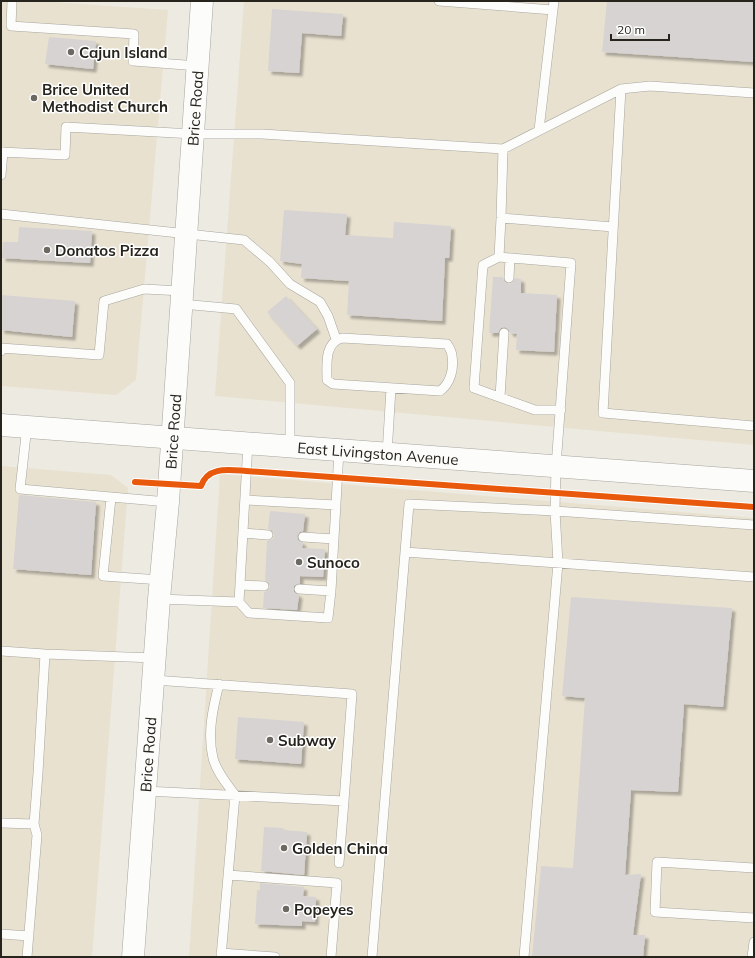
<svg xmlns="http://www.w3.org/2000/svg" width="755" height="958" viewBox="0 0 755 958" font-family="Mulish,sans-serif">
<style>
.built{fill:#e8e1d0}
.building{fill:#d7d3d2;filter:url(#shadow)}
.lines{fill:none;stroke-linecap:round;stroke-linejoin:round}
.service-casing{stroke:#a7a59e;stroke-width:10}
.secondary-casing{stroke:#a7a59e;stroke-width:23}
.primary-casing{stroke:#a7a59e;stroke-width:23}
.service{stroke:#fcfcfa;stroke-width:9}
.secondary{stroke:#fcfcfa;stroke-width:22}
.primary{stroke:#fcfcfa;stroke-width:22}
.cycleway-casing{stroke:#fff;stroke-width:8}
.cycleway{stroke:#e8590c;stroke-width:6}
.poi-dot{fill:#6c6962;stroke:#fff;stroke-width:1.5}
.labels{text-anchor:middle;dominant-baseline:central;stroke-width:3;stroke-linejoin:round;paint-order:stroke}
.poi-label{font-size:15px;font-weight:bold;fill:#26241d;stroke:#fff;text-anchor:start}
.street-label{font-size:15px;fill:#26241d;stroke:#fff}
</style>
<defs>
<filter id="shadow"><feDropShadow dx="3.5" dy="3.5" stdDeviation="1" flood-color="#0004"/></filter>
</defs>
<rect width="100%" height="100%" fill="#edeae1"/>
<!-- built -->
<path class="built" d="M1 1H38L168 10 136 380 116 395 1 386Z
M244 1H754V445L215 396Z
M1 466 111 475 128 488 92 957H1Z
M220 474 754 518V957H189Z"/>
<!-- building -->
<path class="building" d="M607 1H754V62L602 52Z
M272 9 343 14 341 36 302 33 299 73 268 71Z
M49 37 96 41 93 69 45 64Z
M284 210 347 214 345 235 393 238 394 222 451 226 449 258H445L442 321 347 315 349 281 301 278 302 264 280 261Z
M19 227 92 231 90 263 2 258 3 242H18Z
M493 277H503L504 281 508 284 512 283 515 278 521 279V293L557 295 554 352 516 350 517 334 510 333 509 330 505 327 501 328 498 333H489Z
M1 295 75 301 72 337 1 330Z
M286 296 317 329 297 346 267 312Z
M19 495 96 502 91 575 13 569Z
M270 511 305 514 303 531 300 532 297 536 298 540 303 543 302 548 325 549 323 577 300 576V583L294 586V592L299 595 297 610 263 608 264 592 267 591 270 587 269 583 265 580 267 541 273 539 274 535 272 530 268 529Z
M571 597 732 608 723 707 684 704 678 792 631 790 625 875 641 874 633 935H645L643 957H532L541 866 573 868 585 698 562 696Z
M238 717 304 722 301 764 235 759Z
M264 827 284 828 283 830 307 832 304 875 261 871Z
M260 883 304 887 303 896 316 897 315 922 302 921V926L255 924 257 890H260Z"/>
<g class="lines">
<defs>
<path id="service" d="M12 1 11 26 134 34 133 61 198 66
M439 1 553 10
M621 89 603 413 754 426
M539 130 554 1
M503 149 501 218 499 257 571 263 556 466 555 511 558 563 524 957
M1 152 65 155 66 127 193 134H262L503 149 621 89 650 86 754 93
M1 175 3 152
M1 214 244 240 270 262 290 284 320 302 328 316 336 339
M501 218 613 227
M499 257 483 265 474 388 535 410H561
M509 278 510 258
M182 304 236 309 290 383V447
M342 338 447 344C449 347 452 352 452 356 454 368 451 383 440 391L333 384 327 380C327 365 324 343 342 338Z
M1 351V348L99 355 104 301 144 289 182 291
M500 397 504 333
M27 426 20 489 168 502
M387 454 391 388
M111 498 103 576 161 580
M245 500 336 505
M243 533 268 535
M303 537 334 539
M405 552 409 504 555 511 754 525
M241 585 264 586
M299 589 331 591
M159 599 239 602 249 613 328 618 331 591 339 451
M239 602 248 443
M1 651 45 654 155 658
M219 684C213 708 207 733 213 758 216 771 227 784 235 795L221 957
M145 791 344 801 352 694 154 680
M1 823 34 824 38 773 45 654
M339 863 344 801
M754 868 657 862 655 912 754 918
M228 875 337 883 331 957
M1 934 29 936
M221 953 275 957
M27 957 37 835 34 824
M372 957 405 552 754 577
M752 957 754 942"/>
<g id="secondary">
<path id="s1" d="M1 425 754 481"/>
</g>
<g id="primary">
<path id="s2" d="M133 957 159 599 168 502 202 1"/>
</g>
</defs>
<!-- service casing -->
<use href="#service" class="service-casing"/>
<!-- secondary casing -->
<use href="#secondary" class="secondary-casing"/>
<!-- primary casing -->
<use href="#primary" class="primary-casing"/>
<!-- service -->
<use href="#service" class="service"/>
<!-- secondary -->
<use href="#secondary" class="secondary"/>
<!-- primary -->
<use href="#primary" class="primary"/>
<defs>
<path id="cycleway" d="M135 482 201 486C208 466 229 470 246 471L754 507"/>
</defs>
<!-- cycleway casing -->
<use href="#cycleway" class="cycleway-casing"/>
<!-- cycleway -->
<use href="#cycleway" class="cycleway"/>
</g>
<!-- markers -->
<g class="poi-dot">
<circle cx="71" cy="52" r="4"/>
<circle cx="34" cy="98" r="4"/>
<circle cx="47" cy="250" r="4"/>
<circle cx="299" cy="562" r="4"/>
<circle cx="270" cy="740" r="4"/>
<circle cx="284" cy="848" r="4"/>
<circle cx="286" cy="909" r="4"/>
</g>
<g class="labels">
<!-- poi labels -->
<g class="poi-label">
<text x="79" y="52">Cajun Island</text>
<text x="42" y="89">Brice United<tspan x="42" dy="17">Methodist Church</tspan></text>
<text x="55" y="250">Donatos Pizza</text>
<text x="307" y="562">Sunoco</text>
<text x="278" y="740">Subway</text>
<text x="292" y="848">Golden China</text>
<text x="294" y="909">Popeyes</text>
</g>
<!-- street labels -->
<g class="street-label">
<text stroke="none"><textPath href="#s2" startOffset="851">Brice Road</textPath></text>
<text stroke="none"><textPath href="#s2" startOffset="527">Brice Road</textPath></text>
<text stroke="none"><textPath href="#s1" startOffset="378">East Livingston Avenue</textPath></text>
<text stroke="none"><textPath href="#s2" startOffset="203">Brice Road</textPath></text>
</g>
</g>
<!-- border -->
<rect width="755" height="958" fill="none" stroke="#26241d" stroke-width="4"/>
<!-- scale -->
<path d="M611 34v6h58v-6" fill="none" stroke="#26241d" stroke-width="2"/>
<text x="617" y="34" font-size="12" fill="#26241d" stroke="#ffffff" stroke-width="3" paint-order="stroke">20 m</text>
</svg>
